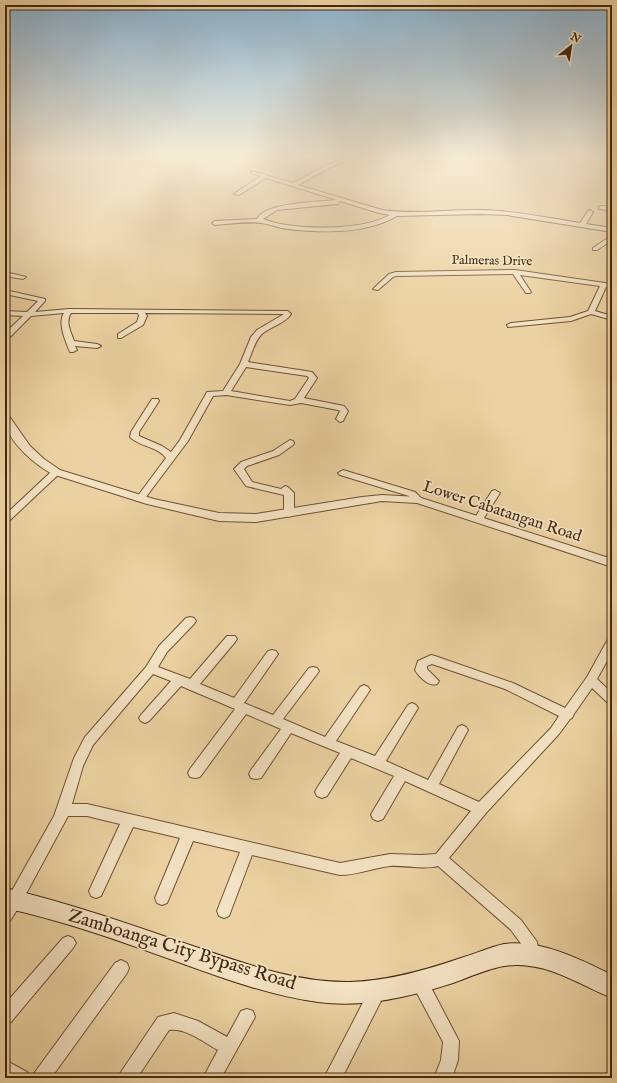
<svg xmlns="http://www.w3.org/2000/svg" width="617" height="1083" viewBox="0 0 617 1083" font-family="'IM FELL English',serif">
<style>
.lines{fill:none;stroke-linecap:round;stroke-linejoin:round}
.minor-casing{stroke:#6e5235;stroke-width:2}
.tertiary-casing{stroke:#6e5235;stroke-width:2}
.secondary-casing{stroke:#442811;stroke-width:2}
.minor{fill:#f3e2c3;fill-rule:evenodd}
.tertiary{fill:#f3e2c3;fill-rule:evenodd}
.secondary{fill:#f3e2c3;fill-rule:evenodd}
.labels{text-anchor:middle;dominant-baseline:central;stroke-width:3.5;stroke-linejoin:round;paint-order:stroke}
.far-street-label{font-size:13px;fill:#442811;stroke:#f3e2c3}
.street-label{font-size:16px;fill:#442811;stroke:#f3e2c3}
.near-street-label{font-size:19px;fill:#442811;stroke:#f3e2c3}
</style>
<rect width="100%" height="100%" fill="#ecd2a2"/>
<filter id="stains"><feTurbulence type="fractalNoise" baseFrequency=".005" numOctaves="4"/><feColorMatrix values="0 0 0 0 .2 0 0 0 0 .09 0 0 0 0 .02 0 0 0 .5 -.17"/></filter>
<radialGradient id="worn" r=".72"><stop offset=".6" stop-color="#630" stop-opacity="0"/><stop offset="1" stop-color="#630" stop-opacity=".3"/></radialGradient>
<g class="lines">
<defs>
<path id="minor" d="M355 155H361L333 166 298 185 382 210C415 215 449 209 483 210 516 211 548 218 580 223L588 211 590 210 593 212 586 224 612 228V232L507 215 481 214 397 216C367 234 323 233 288 229 279 228 270 224 261 223 250 221 228 224 215 225L212 223 215 221 257 219C265 202 320 202 337 200L266 178 239 195 234 194 261 176 251 173V171L293 183 329 164ZM340 201 379 213 390 215C362 231 293 231 263 219L277 210 338 204Z
M594 155H612V157L596 156Z
M601 206 612 207V211L599 209V207Z
M612 235V240L597 250H593V248Z
M515 270 612 284V288L606 287 595 311 612 316V320L591 314 571 321 508 327 507 325 511 323 570 317 588 311 600 286 520 275 531 292 530 293H526L513 274 396 276 393 277 378 290 373 289 389 274 396 272Z
M5 272 26 277 23 279 5 276Z
M5 290 45 299V301L35 312 69 309 288 311 291 314C285 324 271 326 262 334 255 340 252 353 248 362L312 372 317 378 304 398 344 406 348 411 343 421 340 422 336 419 340 411 338 410 301 403 290 405 226 395 213 396 188 441 143 501H137L135 499 137 497 166 458C157 446 140 447 130 437L131 432 152 399H158L159 401 139 432V436L162 446 171 452 180 440 207 392 223 391 240 364 251 337 257 330 284 314 145 313 147 316 143 325 121 338H118V334L137 322 139 316 138 313H71C65 322 71 332 74 341L97 344 101 346 97 348 75 346 77 350 73 352H70C66 342 57 323 64 313L31 316 8 339H5V333L23 316 5 315V311L27 312 38 301 5 294ZM246 367 307 376 309 378 295 399 290 401 231 391Z
M290 440 293 441 294 443 293 445 279 455 247 466 244 469 252 482 281 489 285 486 288 487 294 493V514L289 517 284 514V495L246 486 234 469 241 462 273 451Z
M56 469 59 470 61 472 59 474 8 522 5 523V515L53 470Z
M343 470 415 492 423 500 418 503 415 502 409 496 340 475 338 473Z
M495 490 500 493 482 521 479 522 476 521 474 519 492 491Z
M190 617 194 618 196 621 194 624 167 652 158 667 190 679 227 636H235L237 639 235 642 200 684 234 698 268 651 272 650 276 651 278 654 276 657 244 703 273 715 309 668 313 667 317 668 319 671 317 674 283 719 325 737 360 687 364 685 368 687 370 690 336 741 375 756 408 705 412 703 416 705 418 708 386 761 428 780 458 727 462 725 466 727 468 730 439 784 479 802 551 728 559 716 505 689 432 664 427 666V669L439 681 437 684C429 687 419 677 415 670L418 661 431 655 435 656 513 683 565 708 587 677 608 639 612 638V652L597 679 612 693V705L608 703 592 688 574 714 572 718 570 719 559 734 486 813 449 858 521 920 537 942 539 954 536 959 531 962 526 959 522 945 511 930 438 866C422 870 406 865 390 866 373 868 357 875 340 875L252 855 229 916 224 918 219 916 217 911 240 852 193 841 167 903 162 905 157 903 155 898 180 838 133 827 101 896 96 898 91 896 89 891 120 824 87 816H68L20 905 10 921 5 923V903L54 816 74 758 85 737 146 667 159 646 186 618ZM153 674 171 681 141 715 139 718 141 721 145 723 149 721 181 686 235 709 190 769 188 773 190 777 195 778 200 777 246 714 281 729 251 770 249 774 251 778 256 779 261 778 291 733 340 753 317 788 315 792 317 796 322 798 327 796 351 758 394 776 373 811 371 815 373 819 378 821 383 819 405 781 471 811 436 854 421 855 390 854 340 863 87 804H72L83 766 93 745Z
M68 936 73 938 76 943 73 948 11 1022 5 1024V1004L63 938Z
M121 960 127 963 129 968 127 973 51 1078H32L35 1072 115 963Z
M419 974 425 976 459 1041 458 1060 452 1078H434L441 1060 443 1042 411 982 413 976Z
M379 981 385 983 387 989 342 1078H324L373 983Z
M247 1009 253 1011 255 1017 221 1078H203L218 1050C205 1043 185 1027 169 1030L137 1078H118L121 1072 158 1017 174 1013 198 1021 227 1037 241 1011Z
M5 1060 27 1072 30 1078H5Z"/>
<path id="tertiary" d="M5 415 9 416 30 446 44 459 60 470 154 499 219 513 256 514 362 497 382 495 418 497 612 559V567L417 503 382 501 256 522 219 521 147 504 52 474C35 464 14 447 6 427 4 424 5 419 5 415Z"/>
<path id="secondary" d="M5 888C65 902 123 922 181 942 235 960 292 983 350 982 388 981 426 970 461 958 475 954 490 947 504 944 540 939 580 959 612 975V998C580 985 552 965 517 965 495 965 473 976 453 983 409 997 364 1008 318 1002 272 996 225 979 181 963 123 942 65 921 5 908Z"/>
</defs>
<!-- minor casing -->
<use href="#minor" class="minor-casing"/>
<!-- tertiary casing -->
<use href="#tertiary" class="tertiary-casing"/>
<!-- secondary casing -->
<use href="#secondary" class="secondary-casing"/>
<!-- minor -->
<use href="#minor" class="minor"/>
<!-- tertiary -->
<use href="#tertiary" class="tertiary"/>
<!-- secondary -->
<use href="#secondary" class="secondary"/>
</g>
<!-- sky -->
<linearGradient id="sky" x2="0" y2="1"><stop stop-color="#8bb4d3"/><stop offset="0.51" stop-color="#f6ebd5"/><stop offset="1" stop-color="#f6ebd5" stop-opacity="0"/></linearGradient>
<rect width="617" height="306" fill="url(#sky)"/>
<g class="labels">
<!-- far-street labels -->
<g class="far-street-label">
<text transform="translate(492 261) rotate(1)">Palmeras Drive</text>
</g>
<!-- street labels -->
<g class="street-label">
<text transform="translate(502 512) rotate(18)">Lower Cabatangan Road</text>
</g>
<!-- near-street labels -->
<g class="near-street-label">
<text transform="translate(182 950) rotate(17)">Zamboanga City Bypass Road</text>
</g>
</g>
<!-- margin -->
<rect width="617" height="1083" fill="none" stroke="#ecd2a2" stroke-width="20"/>
<rect x="6" y="6" width="605" height="1071" fill="none" stroke="#442811" stroke-width="2"/>
<rect x="10" y="10" width="597" height="1063" fill="none" stroke="#442811"/>
<!-- north arrow -->
<g transform="translate(571 46) rotate(30)" stroke="#f3e2c3" stroke-width="3" paint-order="stroke">
<path d="M0-3L7 15L0 10L-7 15Z" fill="#442811"/>
<text y="-6" font-size="11" font-weight="bold" text-anchor="middle" fill="#442811">N</text>
</g>
<rect width="100%" height="100%" filter="url(#stains)"/>
<rect width="100%" height="100%" fill="url(#worn)"/>
</svg>
